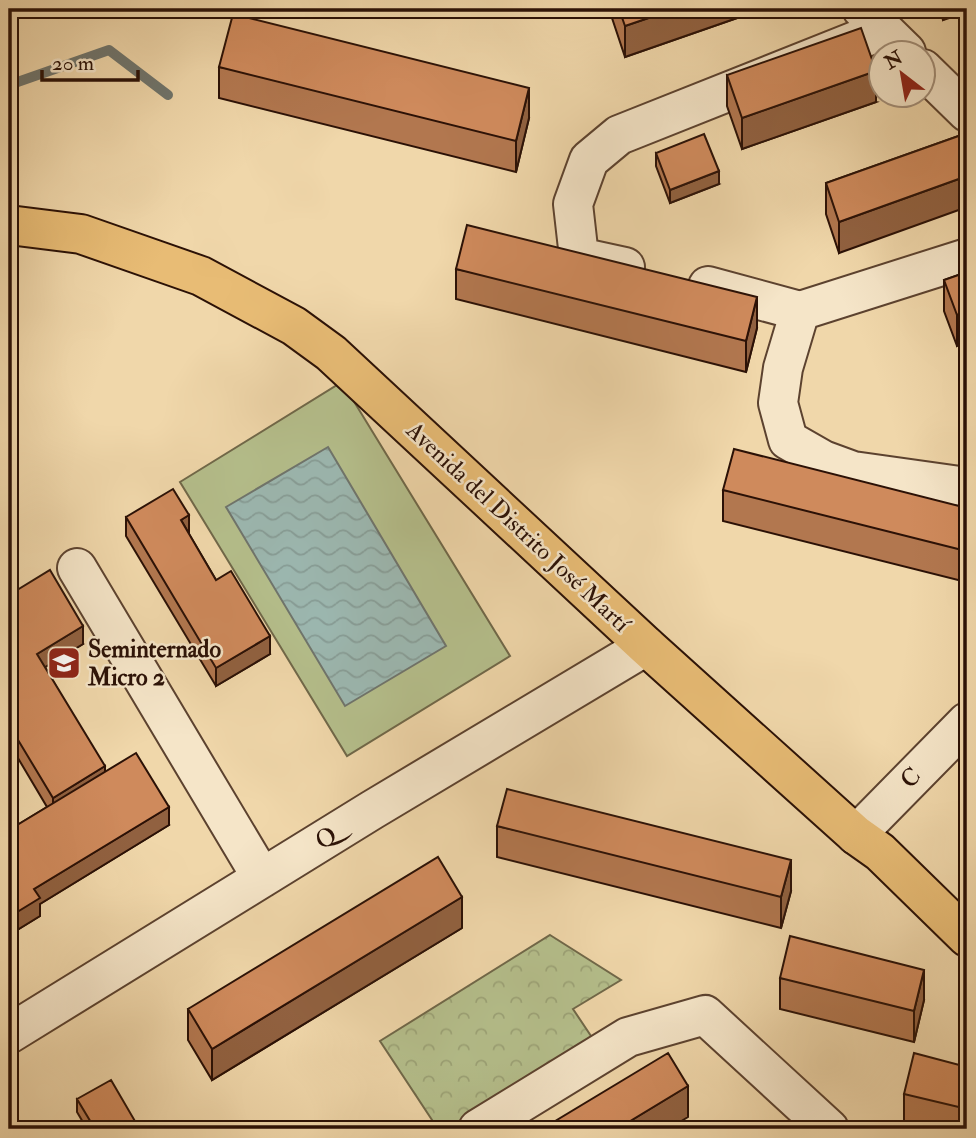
<svg xmlns="http://www.w3.org/2000/svg" width="976" height="1138" viewBox="0 0 976 1138" font-family="'IM FELL Double Pica',serif">
<style>
.forest{fill:url(#forest-crowns);stroke:#706849;stroke-width:2}
.pitch{fill:#b5bf8c;stroke:#706849;stroke-width:2}
.water{fill:url(#water-waves);stroke:#6f756d;stroke-width:2}
.lines{fill:none;stroke-linecap:round;stroke-linejoin:round}
.stream{stroke:#6f756d;stroke-width:10}
.minor-casing{stroke:#5c422f;stroke-width:42}
.major-casing{stroke:#2b1106;stroke-width:42}
.minor{stroke:#f5e5c8;stroke-width:38}
.major{stroke:#e8bc75;stroke-width:38}
.wall{fill:#b2774f;stroke:#2b1106;stroke-width:2}
.shaded-wall{fill:#916140;stroke:#2b1106;stroke-width:2}
.building{fill:#cf8a5c;stroke:#2b1106;stroke-width:2}
.labels{text-anchor:middle;dominant-baseline:central;stroke-width:5;stroke-linejoin:round;paint-order:stroke}
.street-label{font-size:24px;fill:#2b1106;stroke:#f5e5c8}
.poi-label{font-size:24px;font-weight:bold;fill:#2b1106;stroke:#f5e5c8;text-anchor:start}
</style>
<defs>
<pattern id="forest-crowns" width="20" height="18" patternUnits="userSpaceOnUse" patternTransform="scale(1.75)"><rect width="20" height="18" fill="#b5bf8c"/><path d="M2 6a3 3 0 1 1 6 0M12 15a3 3 0 1 1 6 0" fill="none" stroke="#9ca377"/></pattern>
<pattern id="water-waves" width="16" height="10" patternUnits="userSpaceOnUse" patternTransform="scale(1.75)"><rect width="16" height="10" fill="#9cb8b1"/><path d="M0 5q4-4 8 0t8 0" fill="none" stroke="#879d97"/></pattern>
</defs>
<rect width="100%" height="100%" fill="#f0d7aa"/>
<filter id="stains"><feTurbulence type="fractalNoise" baseFrequency=".00286" numOctaves="4"/><feColorMatrix values="0 0 0 0 .2 0 0 0 0 .09 0 0 0 0 .02 0 0 0 .5 -.17"/></filter>
<radialGradient id="worn" r=".72"><stop offset=".6" stop-color="#630" stop-opacity="0"/><stop offset="1" stop-color="#630" stop-opacity=".3"/></radialGradient>
<!-- forest -->
<path class="forest" d="M550 935 621 980 573 1009 599 1048 466 1129H438L380 1041Z"/>
<!-- pitch -->
<path class="pitch" d="M342 382 510 656 347 756 180 482Z"/>
<!-- water -->
<path class="water" d="M328 447 446 646 345 706 226 507Z"/>
<g class="lines">
<!-- stream -->
<path class="stream" d="M9 85 109 50 168 95"/>
<defs>
<path id="minor" d="M862 9 906 52
M923 69 967 112
M625 267 579 257 573 204 589 160 619 135 883 30
M708 286 800 311 967 258
M800 311 783 368 778 403 788 440 823 460 853 471 967 487
M77 568 262 878
M856 835 967 722
M9 1034 372 810 646 646
M478 1129 628 1037 705 1015 829 1129"/>
<path id="major" d="M9 225 81 234 201 276 294 326 331 353 646 646 856 835 880 852 967 937"/>
</defs>
<!-- minor casing -->
<use href="#minor" class="minor-casing"/>
<!-- major casing -->
<use href="#major" class="major-casing"/>
<!-- minor -->
<use href="#minor" class="minor"/>
<!-- major -->
<use href="#major" class="major"/>
</g>
<!-- wall -->
<path class="wall" d="M609 9H763L625 57Z
M939 9H967L943 20Z
M219 67 529 118 516 172 219 98Z
M727 75 876 102 742 149 727 106Z
M967 133 839 253 826 214V183Z
M656 153 719 184 670 203 656 166Z
M456 269 757 328 746 372 456 299Z
M967 272 957 346 944 311V280Z
M723 490 967 508 966 582 723 521Z
M126 517 189 534 216 580 270 654 216 686 126 536Z
M9 595 83 644 45 667 105 772 169 825 40 904V916L9 935V830L47 807 9 743Z
M497 826 791 891 781 928 497 857Z
M462 928 212 1080 188 1040V1009Z
M780 978 924 1000 914 1042 780 1009Z
M967 1067V1129H923L904 1125V1094Z
M77 1099 139 1129H87L77 1112Z"/>
<!-- shaded-wall -->
<path class="shaded-wall" d="M675 9H763L625 57V26Z
M943 9H967V12L943 20Z
M876 71V102L742 149V118Z
M529 88V118L516 172V141Z
M719 171V184L670 203V190Z
M967 176V207L839 253V222Z
M757 297V328L746 372V341Z
M967 311V342L957 346V315Z
M189 515V534L181 520Z
M967 547V578L966 582V551Z
M83 626V644L37 672V654Z
M270 636V654L216 686V668Z
M105 766V784L53 816V798Z
M169 807V825L40 904V916L9 935V917L34 889Z
M791 860V891L781 928V897Z
M462 897V928L212 1080V1049Z
M924 970V1000L914 1042V1011Z
M688 1086V1117L668 1129H617Z"/>
<!-- building -->
<path class="building" d="M619 9H675L625 26Z
M233 14 529 88 516 141 219 67Z
M861 28 876 71 742 118 727 75Z
M967 133V176L839 222 826 183Z
M704 134 719 171 670 190 656 153Z
M467 225 757 297 746 341 456 269Z
M967 272V311L957 315 944 280Z
M734 449 967 508V547L966 551 723 490Z
M173 489 189 515 181 520 216 580 231 571 270 636 216 668 126 517Z
M50 570 83 626 37 654 105 766 53 798 9 725V595Z
M136 753 169 807 34 889 40 898 9 917V830Z
M507 789 791 860 781 897 497 826Z
M438 857 462 897 212 1049 188 1009Z
M790 936 924 970 914 1011 780 978Z
M668 1053 688 1086 617 1129H542Z
M914 1053 967 1067V1109L904 1094Z
M111 1080 139 1128 138 1129H95L77 1099Z"/>
<!-- icons -->
<defs>
<symbol id="school-square" viewBox="-11 -11 22 22"><rect x="-9" y="-9" width="18" height="18" rx="4" fill="#8f2418" stroke="#f5e5c8"/><path d="M0-5L7-2L0 1L-7-2ZM-4 1L0 2.5L4 1V4Q0 6-4 4Z" fill="#fff"/></symbol>
</defs>
<g fill-rule="evenodd">
<use href="#school-square" x="45" y="644" width="38" height="38"/>
</g>
<g class="labels">
<!-- street labels -->
<g class="street-label">
<text transform="translate(518 527) rotate(43)">Avenida del Distrito José Martí</text>
<text transform="translate(911 778) rotate(-45)">C</text>
<text transform="translate(326 838) rotate(-32)">Q</text>
</g>
<!-- poi labels -->
<g class="poi-label">
<text x="88" y="649">Seminternado<tspan x="88" dy="28">Micro 2</tspan></text>
</g>
</g>
<!-- margin -->
<rect width="976" height="1138" fill="none" stroke="#f0d7aa" stroke-width="35"/>
<rect x="10" y="10" width="955" height="1117" fill="none" stroke="#2b1106" stroke-width="3.5"/>
<rect x="18" y="18" width="941" height="1103" fill="none" stroke="#2b1106" stroke-width="2"/>
<!-- north arrow -->
<g transform="translate(902 74) rotate(329)"><circle r="33" fill="#f5e5c8" stroke="#a4907a" stroke-width="2"/>
<path d="M0-5L12 26L0 18L-12 26Z" fill="#8f2418"/>
<text y="-10" font-size="19" font-weight="bold" text-anchor="middle" fill="#2b1106">N</text>
</g>
<!-- scale -->
<path d="M42 70v10h96v-10" fill="none" stroke="#2b1106" stroke-width="3.5"/>
<text x="52" y="70" font-size="21" fill="#2b1106" stroke="#f5e5c8" stroke-width="5" paint-order="stroke">20 m</text>
<rect width="100%" height="100%" filter="url(#stains)"/>
<rect width="100%" height="100%" fill="url(#worn)"/>
</svg>
